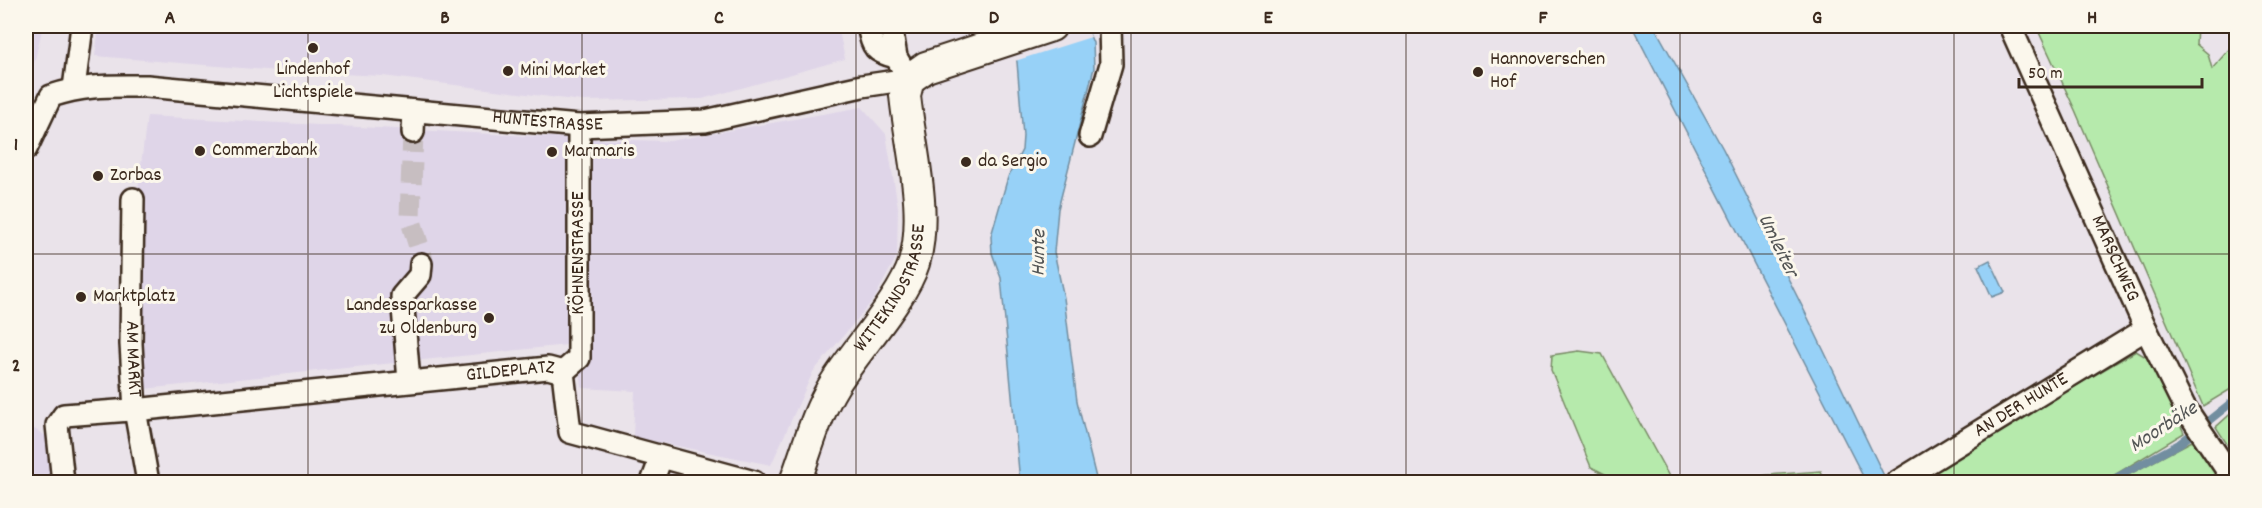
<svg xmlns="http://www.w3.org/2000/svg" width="2262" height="508" viewBox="0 0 2262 508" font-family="Dekko,sans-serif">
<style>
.built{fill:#dfd5e8}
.green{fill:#b6eaac;stroke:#788a65;stroke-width:1.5}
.water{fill:#97d1f7;stroke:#728ea0;stroke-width:1.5}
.pier{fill:#eae3ea}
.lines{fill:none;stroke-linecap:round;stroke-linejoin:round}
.stream{stroke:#728ea0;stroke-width:8}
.street-tunnel{stroke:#c7bec1;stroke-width:21;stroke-dasharray:21 10;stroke-linecap:butt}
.street-casing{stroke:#3b2a1e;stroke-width:26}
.secondary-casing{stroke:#3b2a1e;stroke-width:34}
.street{stroke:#fbf7ec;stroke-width:21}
.secondary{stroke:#fbf7ec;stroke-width:30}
.grid{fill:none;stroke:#3b2a1e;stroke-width:1.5;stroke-opacity:0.55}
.poi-dot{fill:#3b2a1e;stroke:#fbf7ec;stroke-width:2}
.labels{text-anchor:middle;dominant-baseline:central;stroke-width:6;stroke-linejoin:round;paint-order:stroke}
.poi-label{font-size:20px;fill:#3b2a1e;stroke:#fbf7ec;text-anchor:start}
.street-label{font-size:20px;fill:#3b2a1e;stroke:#fbf7ec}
.water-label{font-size:21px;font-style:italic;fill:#525454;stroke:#fbf7ec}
.neatline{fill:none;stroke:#3b2a1e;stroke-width:2}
.grid-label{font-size:20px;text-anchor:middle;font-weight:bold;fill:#3b2a1e}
</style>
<rect width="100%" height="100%" fill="#eae3ea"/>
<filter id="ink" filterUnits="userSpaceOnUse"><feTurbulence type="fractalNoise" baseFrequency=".0167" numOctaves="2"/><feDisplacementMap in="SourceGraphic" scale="12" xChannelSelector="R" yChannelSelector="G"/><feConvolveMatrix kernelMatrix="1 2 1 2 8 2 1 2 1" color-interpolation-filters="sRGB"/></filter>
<g filter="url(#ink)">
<!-- built -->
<path class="built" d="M26 26H43L31 76 26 86Z
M90 26H838L845 59 702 99 582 101 383 76 279 71 95 56 98 35Z
M862 107 886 134 898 207 897 256 874 299 813 372 771 465 633 437 635 391 582 388 580 368 585 353 567 345 144 389 136 320 142 200 138 189 147 116 588 139 670 141Z
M26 424 56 442 59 482H26Z"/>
<!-- green -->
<path class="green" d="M2036 26H2197L2196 44 2208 54 2212 69 2236 41V386L2203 406 2075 110Z
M1579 351 1602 354 1672 482H1621L1591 467 1551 370 1552 355Z
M2136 351 2151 360 2184 433 2103 482H1910Z
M2236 409V458L2216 427Z
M2192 441 2226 482H2115Z
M1821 471 1824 482 1725 481 1768 475Z"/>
<!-- water -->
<path class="water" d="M1008 26H1086L1093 43 1094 68 1058 209 1054 252 1064 298 1077 401 1097 482H1020L1001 278 992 253 991 236 1008 177 1022 150 1023 136 1017 62Z
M1632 26H1654L1723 149 1808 318 1887 482H1866Z
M1990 260 2005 292 1992 297 1978 266Z"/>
<!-- pier -->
<path class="pier" d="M1007 26H1086L1091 37 1015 61Z"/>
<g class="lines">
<!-- stream -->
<path class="stream" d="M2108 482 2179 444 2236 399"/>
<!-- street-tunnel -->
<path class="street-tunnel" d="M413 132 410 218 422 256 421 264"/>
<defs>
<g id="street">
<path d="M868 26C873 47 873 52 896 57"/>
<path id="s1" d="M2010 26 2146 329 2184 406 2235 482"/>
<path d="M74 88 82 26"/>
<path d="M413 132 414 111"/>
<path d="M1090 136 1111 64 1110 26"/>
<path id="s2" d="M26 149 51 96C87 84 111 86 147 86L579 126 705 121 862 86 909 79 896 57 891 26"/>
<path id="s3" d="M133 199 131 344 135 410 148 482"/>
<path d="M563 372 579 358V126"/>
<path d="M563 372 570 432 754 482"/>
<path d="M409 381 402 296 420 275 421 264"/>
<path id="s4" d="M63 482 57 425 64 415 144 409 548 368 563 372"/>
<path d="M652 482 661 458"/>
<path id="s5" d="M1897 482 2146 329"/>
</g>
<g id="secondary">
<path id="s6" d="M795 482C807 450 816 414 834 385 856 349 902 301 914 263 929 211 910 148 905 95L909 79 926 67 1051 26"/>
</g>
</defs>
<!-- street casing -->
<use href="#street" class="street-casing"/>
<!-- secondary casing -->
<use href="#secondary" class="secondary-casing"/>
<!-- street -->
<use href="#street" class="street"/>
<!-- secondary -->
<use href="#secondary" class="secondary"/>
</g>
</g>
<!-- grid -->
<path class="grid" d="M308 26V482M582 26V482M856 26V482M1131 26V482M1406 26V482M1680 26V482M1954 26V482M26 254H2236"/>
<!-- markers -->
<g class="poi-dot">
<circle cx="313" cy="48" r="6"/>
<circle cx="508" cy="71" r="6"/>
<circle cx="1478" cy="72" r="6"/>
<circle cx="200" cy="151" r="6"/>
<circle cx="552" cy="152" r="6"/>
<circle cx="966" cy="162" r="6"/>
<circle cx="98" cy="176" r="6"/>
<circle cx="81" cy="297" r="6"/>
<circle cx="489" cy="318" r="6"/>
</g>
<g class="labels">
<!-- poi labels -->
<g class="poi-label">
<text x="1490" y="60">Hannoverschen<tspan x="1490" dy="23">Hof</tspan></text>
<text x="313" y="70" text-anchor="middle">Lindenhof<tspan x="313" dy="23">Lichtspiele</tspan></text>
<text x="520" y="71">Mini Market</text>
<text x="212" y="151">Commerzbank</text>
<text x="564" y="152">Marmaris</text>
<text x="978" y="162">da Sergio</text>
<text x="110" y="176">Zorbas</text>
<text x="93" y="297">Marktplatz</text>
<text x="477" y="306" text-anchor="end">Landessparkasse<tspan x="477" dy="23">zu Oldenburg</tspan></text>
</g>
<!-- street labels -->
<g class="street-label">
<text stroke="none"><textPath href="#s2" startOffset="558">HUNTESTRASSE</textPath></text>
<text transform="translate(579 253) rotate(-90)">KÖHNENSTRASSE</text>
<text stroke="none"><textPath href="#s1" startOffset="255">MARSCHWEG</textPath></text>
<text stroke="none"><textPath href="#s6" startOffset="219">WITTEKINDSTRASSE</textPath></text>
<text stroke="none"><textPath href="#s3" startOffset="160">AM MARKT</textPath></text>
<text stroke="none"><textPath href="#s4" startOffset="518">GILDEPLATZ</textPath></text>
<text stroke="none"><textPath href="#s5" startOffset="146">AN DER HUNTE</textPath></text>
</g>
<!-- water labels -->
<g class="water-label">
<text transform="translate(1777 246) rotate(64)">Umleiter</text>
<text transform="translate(1040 253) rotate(-89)">Hunte</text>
<text transform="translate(2164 428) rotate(-33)">Moorbäke</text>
</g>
</g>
<!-- margin -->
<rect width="2262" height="508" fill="none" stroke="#fbf7ec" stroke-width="66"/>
<!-- scale -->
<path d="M2019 78v9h183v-9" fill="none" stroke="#3b2a1e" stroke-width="3"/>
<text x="2028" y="78" font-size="18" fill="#3b2a1e" stroke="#fbf7ec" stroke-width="4.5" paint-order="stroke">50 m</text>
<rect x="33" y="33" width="2196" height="442" class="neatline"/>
<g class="grid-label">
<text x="170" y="23">A</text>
<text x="445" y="23">B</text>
<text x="719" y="23">C</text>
<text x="994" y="23">D</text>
<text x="1268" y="23">E</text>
<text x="1543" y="23">F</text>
<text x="1817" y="23">G</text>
<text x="2092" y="23">H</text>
<text x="16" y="150">1</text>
<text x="16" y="371">2</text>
</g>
</svg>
